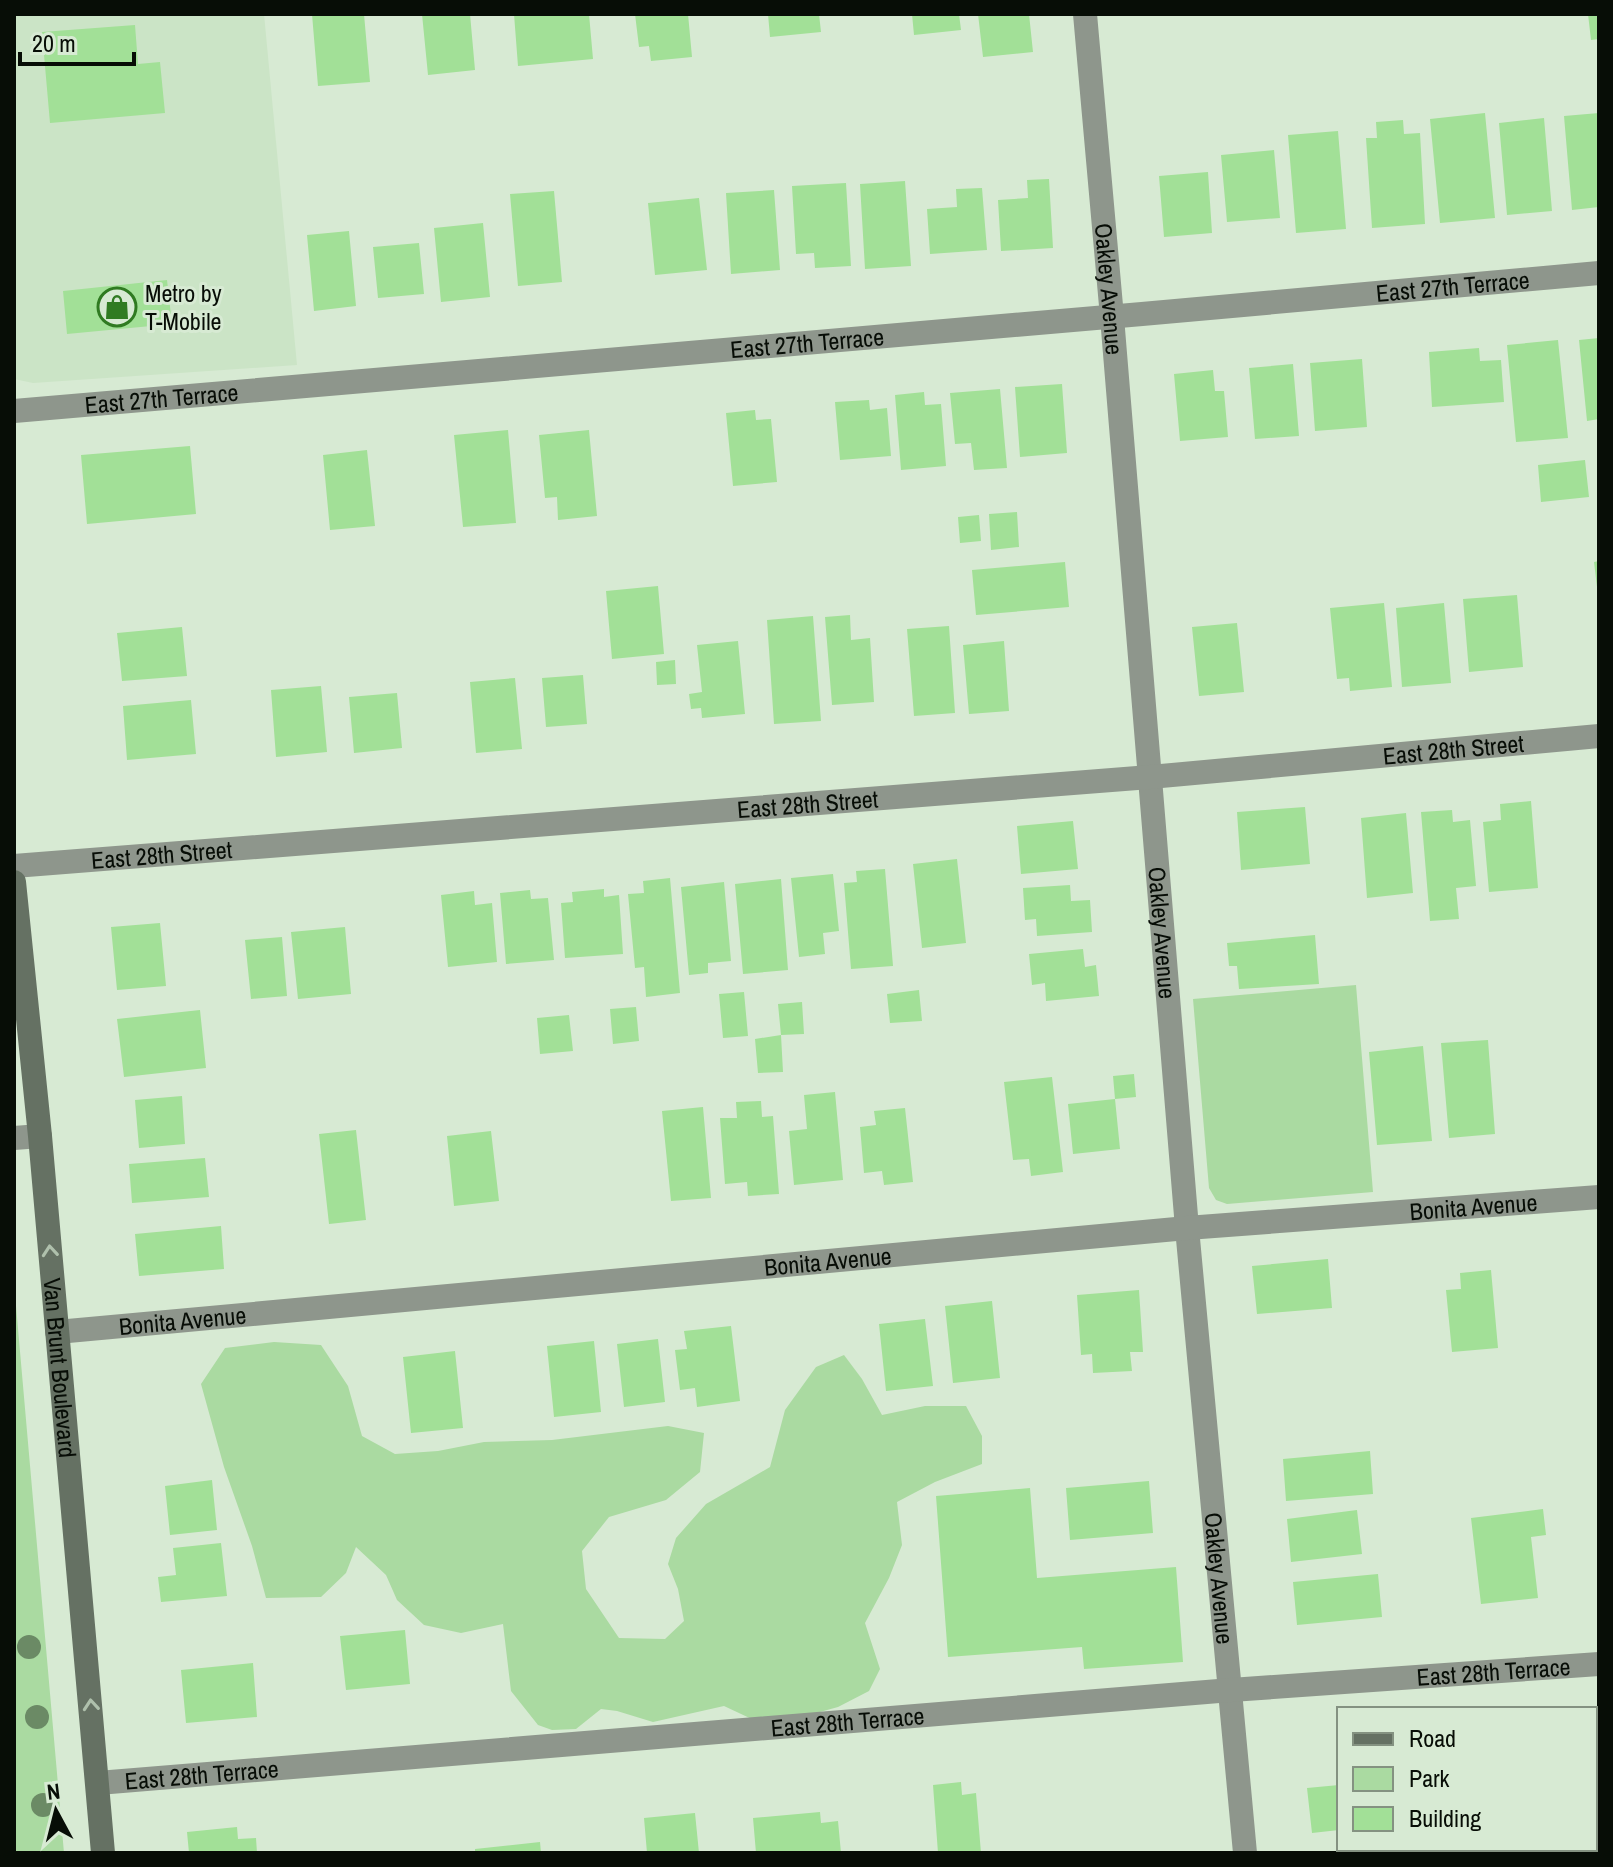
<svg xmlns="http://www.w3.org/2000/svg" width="1613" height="1867" viewBox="0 0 1613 1867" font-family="'Archivo Narrow',sans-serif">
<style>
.built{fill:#cbe4c6}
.green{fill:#aadaa1}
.building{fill:#a2e097}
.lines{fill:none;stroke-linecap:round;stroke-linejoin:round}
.street{stroke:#8e968c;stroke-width:24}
.secondary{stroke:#657163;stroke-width:24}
.tree{fill:#6b8a65}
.oneway{stroke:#afc0ac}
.labels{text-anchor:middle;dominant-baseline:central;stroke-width:6;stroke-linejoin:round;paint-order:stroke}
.street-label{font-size:24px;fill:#070d06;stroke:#d7ead3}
.poi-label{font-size:24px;fill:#070d06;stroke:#d7ead3;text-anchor:start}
</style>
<rect width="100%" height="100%" fill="#d7ead3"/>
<!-- built -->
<path class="built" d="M14 14H264L297 365 33 383 14 379Z"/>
<!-- green -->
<path class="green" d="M1356 985 1373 1192 1227 1204 1216 1200 1209 1188 1193 999Z
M14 1283 64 1853H14Z
M274 1342 321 1345 348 1386 362 1436 395 1454 438 1451 484 1442 552 1440 668 1426 704 1433 700 1472 666 1500 609 1517 582 1551 586 1589 619 1638 665 1639 684 1621 678 1589 668 1564 676 1538 706 1504 770 1467 785 1410 816 1367 844 1355 862 1379 882 1415 925 1406H966L982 1436V1464L935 1482 897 1502 902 1545 889 1578 865 1623 880 1669 869 1691 838 1707 798 1718 756 1721 724 1706 653 1722 617 1711 601 1709 576 1729 552 1730 538 1725 511 1691 503 1624 461 1633 424 1625 397 1600 386 1575 356 1547 346 1573 321 1597 266 1598 252 1546 224 1467 201 1384 225 1348Z"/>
<!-- building -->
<path class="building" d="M312 14H364L370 82 318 86Z
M422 14H470L475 70 428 75Z
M514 14H589L593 59 518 66Z
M635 14H688L692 57 651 61 649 46 639 47Z
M768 14H819L821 32 770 37Z
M912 14H959L961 30 914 35Z
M978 14H1029L1033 52 983 57Z
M1588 14H1599V39L1591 40Z
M135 25 138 64 160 62 165 113 50 123 42 32Z
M1485 113 1495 218 1440 223 1430 119Z
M1599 113V207L1572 210 1564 116Z
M1544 118 1552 211 1507 215 1499 123Z
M1403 120 1404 134 1420 133 1425 224 1372 228 1366 138H1377L1376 122Z
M1338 131 1346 229 1296 233 1288 135Z
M1274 150 1280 218 1227 222 1221 155Z
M1208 172 1212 233 1164 237 1159 176Z
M1049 179 1053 248 1001 251 998 200 1028 198 1027 180Z
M905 181 911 266 865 269 860 184Z
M846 183 851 266 815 268 814 253 796 254 792 186Z
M982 188 987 250 930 254 927 209 957 207 956 189Z
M774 190 780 270 731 274 726 193Z
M554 191 562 282 518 286 510 194Z
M699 198 707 270 655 275 648 203Z
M483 223 490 297 441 302 434 228Z
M349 231 356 306 314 311 307 235Z
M419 243 424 294 378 298 373 247Z
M167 280 172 324 67 334 63 291Z
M1599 338V419L1587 421 1579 340Z
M1558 340 1568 438 1516 442 1507 345Z
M1479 348 1480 361 1501 360 1504 402 1432 407 1429 352Z
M1362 359 1367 427 1315 431 1310 363Z
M1293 364 1299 436 1255 439 1249 368Z
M1213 370 1215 391H1224L1228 437 1180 441 1174 374Z
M1062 384 1067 453 1020 457 1015 387Z
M1000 389 1007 468 974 470 971 443 955 444 950 393Z
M924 392 925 405 941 404 946 466 901 470 895 395Z
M869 400 870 410 887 408 891 456 840 460 835 402Z
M755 410 756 420 771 419 777 482 733 486 726 413Z
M508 430 516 523 463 527 454 435Z
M589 430 597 516 558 520 557 497 545 498 539 435Z
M190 446 196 514 87 524 81 455Z
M367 450 375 526 330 530 323 455Z
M1585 460 1589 497 1541 502 1538 465Z
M1017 512 1019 547 991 550 989 514Z
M979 515 981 541 960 543 958 517Z
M1599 561V587H1597L1594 562Z
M1065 562 1069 607 976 615 972 570Z
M658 586 664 654 612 659 606 591Z
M1517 595 1523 667 1469 672 1463 599Z
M1384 603 1392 687 1350 691 1349 678 1337 679 1330 608Z
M1444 603 1451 683 1402 687 1396 608Z
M850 615 851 640 870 638 874 702 832 705 825 617Z
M813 616 821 721 774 724 767 620Z
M1237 623 1244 692 1199 696 1192 627Z
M949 626 955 713 914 716 907 629Z
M182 627 187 676 122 681 117 633Z
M738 641 745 714 702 718 701 708 691 709 689 694 702 692 697 645Z
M1004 641 1009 711 969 714 963 645Z
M675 660 676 684 657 685 656 662Z
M583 675 587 724 546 727 542 678Z
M515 678 522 749 476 753 470 682Z
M321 686 327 752 276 757 271 690Z
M397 693 402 748 354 753 349 697Z
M191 700 196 754 127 760 123 706Z
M1531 801 1538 888 1489 892 1483 822 1501 820 1500 804Z
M1305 807 1310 864 1241 870 1237 812Z
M1452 810 1453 822 1470 820 1476 886 1456 888 1459 919 1430 921 1421 812Z
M1406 813 1413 893 1367 898 1361 818Z
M1073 821 1078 869 1021 874 1017 826Z
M957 859 966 943 922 948 913 864Z
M885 869 893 966 851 969 844 883 857 882 856 871Z
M833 874 839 931 823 933 825 954 799 957 791 878Z
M670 878 680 993 646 997 644 967 635 968 628 894 644 893 643 881Z
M781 879 788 970 743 974 735 884Z
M724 882 731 961 708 963V973L689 975 681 887Z
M1070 885 1071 901 1090 900 1092 932 1037 936 1036 919 1025 920 1023 888Z
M604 889V897L619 895 623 954 565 958 561 903 573 902 572 892Z
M530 890 531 899 548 898 554 960 506 964 500 893Z
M474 891 475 905 492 903 497 962 448 967 441 895Z
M160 923 166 986 117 990 111 927Z
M345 927 351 994 298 999 291 932Z
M1315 935 1319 984 1239 989 1237 966H1229L1227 943Z
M282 937 287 996 251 999 245 940Z
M1083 949 1085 967 1096 965 1099 996 1046 1001 1045 983 1032 985 1029 954Z
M919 990 922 1021 890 1023 887 994Z
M744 992 748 1036 723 1038 719 994Z
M802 1002 804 1034 781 1035 778 1004Z
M636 1007 639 1041 613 1044 610 1009Z
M200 1010 206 1068 124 1077 117 1019Z
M569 1015 573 1051 540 1054 537 1018Z
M781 1035 783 1072 758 1073 755 1039Z
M1488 1040 1495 1134 1449 1138 1441 1043Z
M1423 1046 1432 1141 1377 1145 1369 1052Z
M1134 1074 1136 1097 1115 1099 1113 1076Z
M1052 1077 1063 1172 1031 1176 1029 1159 1013 1160 1004 1082Z
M835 1092 843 1180 794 1185 789 1131 807 1129 804 1095Z
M182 1096 185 1144 139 1148 135 1100Z
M1115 1099 1120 1149 1073 1154 1068 1104Z
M761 1101 762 1117 773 1116 779 1194 748 1196 747 1182 725 1184 720 1118H737L736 1102Z
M703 1107 711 1198 671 1201 662 1111Z
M905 1108 913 1182 884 1185 882 1171 864 1173 860 1127 876 1125 874 1111Z
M356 1130 366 1220 329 1224 319 1134Z
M491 1131 499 1201 454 1206 447 1136Z
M205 1158 209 1197 132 1203 129 1164Z
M221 1226 224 1269 139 1276 135 1234Z
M1328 1259 1332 1308 1257 1314 1252 1266Z
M1491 1270 1498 1348 1452 1352 1446 1290 1461 1289 1460 1273Z
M1139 1290 1143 1352H1130L1132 1371 1093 1373 1092 1354 1081 1355 1077 1295Z
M992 1301 1000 1378 953 1383 945 1306Z
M925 1319 933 1386 886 1391 879 1324Z
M731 1326 740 1401 697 1407 695 1388 680 1390 675 1350 687 1349 684 1331Z
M658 1339 665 1402 624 1407 617 1344Z
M594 1341 601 1412 554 1417 547 1346Z
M455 1351 463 1428 411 1433 403 1357Z
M1370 1451 1373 1494 1286 1501 1283 1459Z
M212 1480 217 1530 170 1535 165 1486Z
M1149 1481 1153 1533 1070 1540 1066 1488Z
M1030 1488 1037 1578 1176 1567 1183 1662 1084 1669 1082 1647 948 1657 936 1496Z
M1543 1509 1546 1535 1531 1537 1538 1598 1481 1604 1471 1518Z
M1357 1510 1362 1554 1291 1562 1287 1519Z
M221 1543 227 1596 161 1602 158 1577 176 1575 173 1548Z
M1378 1574 1382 1617 1297 1625 1293 1582Z
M405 1630 410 1684 346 1690 340 1636Z
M253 1663 257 1717 186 1723 181 1670Z
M961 1782 962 1795 976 1793 981 1853H938L933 1785Z
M1339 1785V1830L1312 1833 1307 1788Z
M820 1812 821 1823 838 1821 841 1853H756L753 1818Z
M695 1813 699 1853H647L644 1818Z
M237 1827 238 1839 256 1838 257 1853H189L187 1832Z
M540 1842 541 1853H475V1849Z
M1362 1849H1396V1853H1341V1851Z"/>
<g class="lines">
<!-- street -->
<g class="street">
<path id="s1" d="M1085 14 1112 317 1187 1228 1245 1853"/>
<path id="s2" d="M14 411 1142 314 1599 273"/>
<path id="s3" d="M14 866 1150 777 1599 736"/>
<path d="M14 1138 40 1136"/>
<path id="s4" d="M57 1332 1187 1228 1599 1197"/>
<path id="s5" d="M98 1783 1231 1690 1599 1664"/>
</g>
<!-- secondary -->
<path class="secondary" id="s6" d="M14 882 40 1136 103 1853"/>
</g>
<!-- trees -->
<g class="tree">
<circle cx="29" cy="1647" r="12"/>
<circle cx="37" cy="1717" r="12"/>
<circle cx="43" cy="1805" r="12"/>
</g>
<!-- one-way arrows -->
<defs><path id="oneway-chevron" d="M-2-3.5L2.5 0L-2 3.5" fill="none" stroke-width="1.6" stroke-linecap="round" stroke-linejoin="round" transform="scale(2)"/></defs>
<g class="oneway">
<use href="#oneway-chevron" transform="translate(50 1251) rotate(-95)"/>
<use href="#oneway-chevron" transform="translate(91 1705) rotate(-95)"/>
</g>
<!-- icons -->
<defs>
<symbol id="shop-ring" viewBox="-11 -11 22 22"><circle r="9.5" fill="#d7ead3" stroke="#307b22" stroke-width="1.5"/><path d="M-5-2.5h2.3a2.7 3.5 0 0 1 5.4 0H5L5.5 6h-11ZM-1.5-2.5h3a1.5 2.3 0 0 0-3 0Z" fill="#307b22"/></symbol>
</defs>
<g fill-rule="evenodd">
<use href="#shop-ring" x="95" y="285" width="44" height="44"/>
</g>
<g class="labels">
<!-- street labels -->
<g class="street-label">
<text stroke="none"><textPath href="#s2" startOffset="1444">East 27th Terrace</textPath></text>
<text stroke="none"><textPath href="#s1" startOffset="276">Oakley Avenue</textPath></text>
<text stroke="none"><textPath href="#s2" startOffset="796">East 27th Terrace</textPath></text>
<text stroke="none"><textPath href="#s2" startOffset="148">East 27th Terrace</textPath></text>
<text stroke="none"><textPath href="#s3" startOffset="1444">East 28th Street</textPath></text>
<text stroke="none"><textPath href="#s3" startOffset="796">East 28th Street</textPath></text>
<text stroke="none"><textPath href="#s3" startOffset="148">East 28th Street</textPath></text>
<text stroke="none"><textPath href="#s1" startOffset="922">Oakley Avenue</textPath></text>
<text stroke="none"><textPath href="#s4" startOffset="1422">Bonita Avenue</textPath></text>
<text stroke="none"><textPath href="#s4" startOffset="774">Bonita Avenue</textPath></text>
<text stroke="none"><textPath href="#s4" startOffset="126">Bonita Avenue</textPath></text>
<text stroke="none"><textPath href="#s6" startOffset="488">Van Brunt Boulevard</textPath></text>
<text stroke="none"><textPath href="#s1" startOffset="1570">Oakley Avenue</textPath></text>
<text stroke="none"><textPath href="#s5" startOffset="1400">East 28th Terrace</textPath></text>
<text stroke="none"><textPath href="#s5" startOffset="752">East 28th Terrace</textPath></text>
<text stroke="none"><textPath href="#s5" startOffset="104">East 28th Terrace</textPath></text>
</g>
<!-- poi labels -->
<g class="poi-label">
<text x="145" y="293">Metro by<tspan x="145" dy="28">T-Mobile</tspan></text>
</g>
</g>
<!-- border -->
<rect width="1613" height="1867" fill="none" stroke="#070d06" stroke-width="32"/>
<!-- legend -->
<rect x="1337" y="1707" width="260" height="144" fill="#d7ead3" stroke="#849281" stroke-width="2"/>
<rect x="1353" y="1733" width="40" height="12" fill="#657163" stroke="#849281" stroke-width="2"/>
<text x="1409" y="1747" font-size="24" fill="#070d06">Road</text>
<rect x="1353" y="1767" width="40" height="24" fill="#aadaa1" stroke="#849281" stroke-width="2"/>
<text x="1409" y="1787" font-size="24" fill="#070d06">Park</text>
<rect x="1353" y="1807" width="40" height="24" fill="#a2e097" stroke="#849281" stroke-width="2"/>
<text x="1409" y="1827" font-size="24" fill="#070d06">Building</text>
<!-- north arrow -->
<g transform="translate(56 1811) rotate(353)" stroke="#d7ead3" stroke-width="6" paint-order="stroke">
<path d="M0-6L14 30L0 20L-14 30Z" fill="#070d06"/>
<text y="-12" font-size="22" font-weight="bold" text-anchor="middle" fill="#070d06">N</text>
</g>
<!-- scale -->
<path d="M20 52v12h114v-12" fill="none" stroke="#070d06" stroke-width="4"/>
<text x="32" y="52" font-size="24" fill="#070d06" stroke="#d7ead3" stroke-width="6" paint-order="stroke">20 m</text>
</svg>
